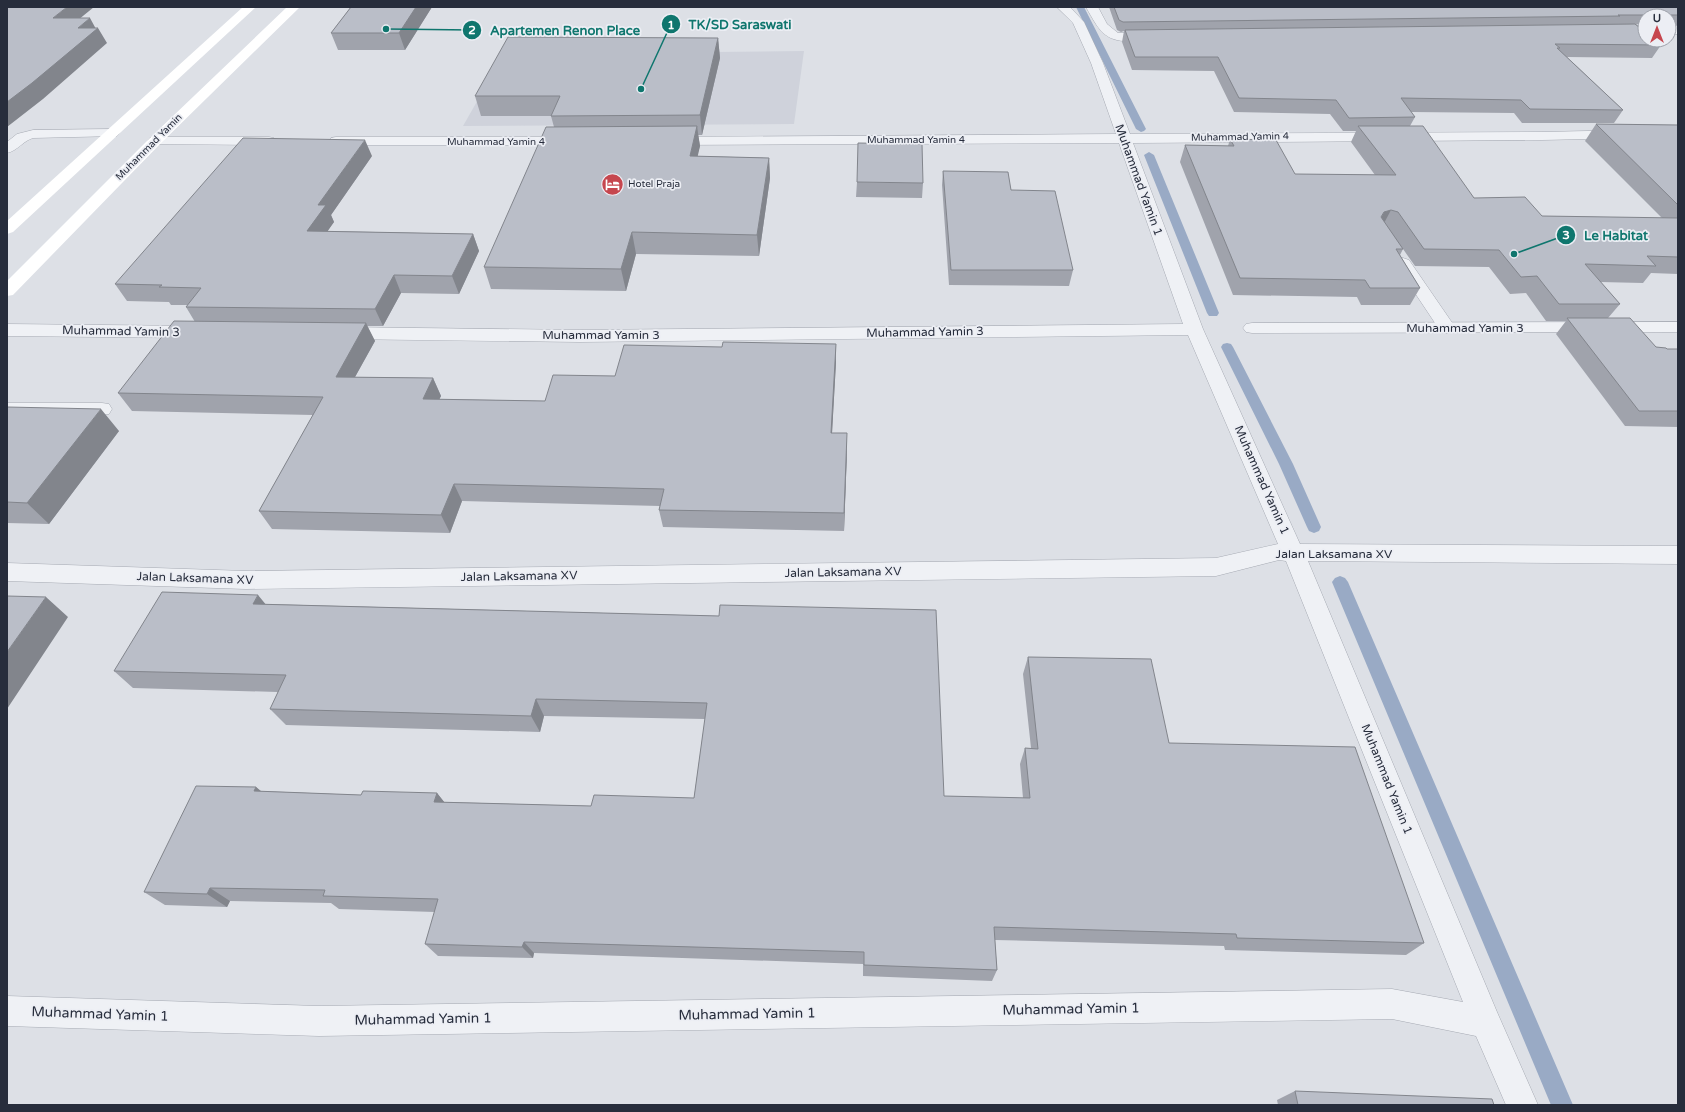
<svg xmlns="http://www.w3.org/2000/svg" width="1685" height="1112" viewBox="0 0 1685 1112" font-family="'Varela Round',sans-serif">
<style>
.built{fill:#cfd2db}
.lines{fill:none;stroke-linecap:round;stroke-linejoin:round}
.stream{fill:#99aac5;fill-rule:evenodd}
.lane-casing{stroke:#a6aab3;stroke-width:1}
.street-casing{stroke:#a6aab3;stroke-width:1}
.lane{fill:#eff1f5;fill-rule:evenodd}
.street{fill:#eff1f5;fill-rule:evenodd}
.secondary{fill:#fff;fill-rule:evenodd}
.wall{fill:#a0a3ac}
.shaded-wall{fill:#82858c}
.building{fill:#babec8;stroke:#82858c}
.labels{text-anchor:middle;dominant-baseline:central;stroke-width:3.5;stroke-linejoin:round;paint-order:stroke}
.far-street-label{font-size:10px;fill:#272d3c;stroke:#eceef4}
.far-poi-label{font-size:10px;fill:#272d3c;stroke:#eceef4;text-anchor:start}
.street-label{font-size:12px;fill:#272d3c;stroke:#eceef4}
.near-street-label{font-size:14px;fill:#272d3c;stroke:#eceef4}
.leader{fill:none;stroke:#0f766e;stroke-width:1.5}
.callout-dot{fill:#0f766e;stroke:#eceef4;stroke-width:1.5}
.mark-label{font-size:12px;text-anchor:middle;font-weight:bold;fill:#fff}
.callout-label{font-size:13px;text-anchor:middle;font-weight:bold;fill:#0f766e;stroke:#eceef4;stroke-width:3.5;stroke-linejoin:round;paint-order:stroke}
</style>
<rect width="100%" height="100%" fill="#dde0e6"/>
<!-- built -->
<path class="built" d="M804 51 794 124 463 126 504 54Z"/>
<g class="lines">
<!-- stream -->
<path class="stream" d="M1076 7H1084L1146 129 1144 131 1141 132 1136 129Z
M1149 152 1154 155 1219 313 1217 316H1209L1207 313 1144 155Z
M1227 343 1231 344 1233 347 1293 464 1321 527 1319 531 1314 533 1309 531 1307 527 1279 464 1221 347 1223 344Z
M1340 576 1345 578 1348 582 1573 1105H1551L1332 582 1335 578Z"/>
<defs>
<path id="lane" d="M112 129 117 130 119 133 117 136 33 138C23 141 17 151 7 153V142L17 134 33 130Z
M1403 258 1409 260 1453 324 1456 328 1453 332 1447 333 1441 332 1395 263 1397 260Z"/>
<path id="street" d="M1057 7H1070L1084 22 1103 63 1130 134 1542 132 1678 129V137L1542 140 1133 143 1203 329 1300 544 1678 546V564L1308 561 1497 1012 1538 1105H1506L1476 1036 1392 1019 319 1036 7 1026V996L319 1006 1392 989 1463 1002 1286 561 1279 560 1216 576 246 589 7 581V563L246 571 1216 558 1278 544 1188 335 580 342 340 339 334 337 331 333 334 329 340 327 580 330 1183 324 1119 143 670 145 665 144 663 141 665 138 670 137 1116 134 1091 63 1073 23Z
M1086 7H1098L1107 24 1118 33 1154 32 1158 33 1160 36 1158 39C1151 40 1143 40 1136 41 1105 43 1100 32 1086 7Z
M1678 26V34L1669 35V27Z
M155 137H269L274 138 276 141 274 144 269 145 150 144 148 141 150 138Z
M336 137H569L574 138 576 141 574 144 569 145H336L331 144 329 141 331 138Z
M1678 322V332L1252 333 1246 332 1243 328 1246 324 1252 323Z
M7 324 196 326 202 328 205 332 202 336 196 338 7 336Z
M7 403H102L109 404 112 409 109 414 102 415 7 417Z"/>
</defs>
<!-- lane casing -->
<use href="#lane" class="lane-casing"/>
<!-- street casing -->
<use href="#street" class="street-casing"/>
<!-- lane -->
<use href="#lane" class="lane"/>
<!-- street -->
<use href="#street" class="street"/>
<!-- secondary -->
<path class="secondary" d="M243 7H256L13 232 7 234V221Z
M287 7H300L160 144 13 295 7 296V281L150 138Z"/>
</g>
<!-- wall -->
<path class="wall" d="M351 7H432L405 50H338L331 33Z
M1109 7H1678V25H1669V16H1645V25L1636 24 1661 45 1652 58 1567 57 1623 110 1614 123H1522L1514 113 1411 112 1415 117 1410 126 1474 198 1542 216 1662 218 1585 141 1596 124 1678 125V274L1651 273 1643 283 1600 282 1620 304 1608 318 1656 347 1667 349H1678V427L1625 426 1556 334 1566 321H1546L1526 293 1510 294 1489 267 1415 266 1403 249 1400 255 1420 288 1410 305H1361L1357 297 1233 295 1180 162 1185 145 1228 146 1230 139 1295 174 1375 175 1351 142 1356 131H1343L1330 114 1234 112 1214 71 1132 70 1122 42 1124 31 1121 32 1117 30Z
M718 38 720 58 702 135H698L700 146 697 156 769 158 770 178 759 256 636 254 626 291 491 289 484 267 554 127 551 116H481L475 96Z
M372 156 331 215 334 222 327 231 473 234 479 251 459 294 401 293 383 326H367L375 341 355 377 433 378 441 396 439 399 545 401 615 376 722 347 836 344V362L832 433 847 451 844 531 663 527 659 510 660 506 462 501 450 533 272 529 259 511 313 415 132 411 118 393 195 322 186 307 188 305H171L169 302 127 301 115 284Z
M943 171 1011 190 1073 270 1069 286 949 285 942 185Z
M857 182 923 183 922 198 856 197Z
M7 407 119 431 49 524 7 523Z
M266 604 719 616 944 796 1023 798 1020 764 1025 748H1031L1023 674 1028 657 1169 743 1424 943 1406 955 1225 950 1224 946 995 940 997 970 992 981 863 976V964L534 953 533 958 438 956 425 944 435 912 339 909 331 903 230 901 227 907 165 905 144 892 256 787 261 791 361 795 437 793 444 802 591 806 694 798 705 719 544 716 540 732 286 725 270 709 278 692 133 688 114 671Z
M1295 1091 1494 1105H1278L1277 1100Z"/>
<!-- shaded-wall -->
<path class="shaded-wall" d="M67 7H94L62 33 53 18Z
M416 7H432L405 50 399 33Z
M90 18 96 29 98 28 107 43 43 99 7 127V102L78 28Z
M718 38 720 58 702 135 700 115Z
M697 126 700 146 693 177 690 156Z
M365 140 372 156 331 215 334 222 316 248 307 231 318 205Z
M769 158 770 178 759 256 757 235Z
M1391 210 1382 227 1376 229 1384 212Z
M632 232 636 254 626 291 621 269Z
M473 234 479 251 459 294 452 276Z
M394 275 401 293 383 326 375 309Z
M366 323 375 341 345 395 336 377Z
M836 344V362L831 451V433Z
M433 378 441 396 431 417 423 399Z
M101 409 119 431 49 524 27 503Z
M847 433V451L844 531V513Z
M454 484 462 501 450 533 441 515Z
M258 595 272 612 253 604Z
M46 597 68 617 7 709V652Z
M536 699 544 716 540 732 531 716Z
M256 787 273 802 254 791Z
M437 793 449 808 434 802Z
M210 888 230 901 227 907 207 894Z
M524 942 534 953 533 958 522 947Z"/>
<!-- building -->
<path class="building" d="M7 7H67L53 18H90L78 28H98L32 83 7 102Z
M351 7H416L399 33H331Z
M1114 7H1678V15H1618L1620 16 1123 22 1119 20Z
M1635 24 1645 32V40H1655L1661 45 1555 44 1560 48H1557L1623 110 1530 109 1521 100 1401 98 1415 117 1349 118 1336 100 1239 98 1218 57H1135L1125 30Z
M508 37 718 38 700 115 551 116 560 96H475Z
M1596 124 1678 125V205Z
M697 126 690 156 769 158 757 235 632 232 621 269 484 267 546 127Z
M1358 126H1423L1474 198 1525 197 1542 216 1678 218V257L1647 256 1656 266 1585 264 1620 304H1559L1537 276 1521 277 1499 250 1424 249 1398 212 1391 210 1384 212 1381 217 1403 249H1396L1420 288H1370L1365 280 1240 278 1185 145 1234 146 1230 139 1276 140 1295 174 1396 175Z
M243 138 365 140 318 205H326L307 231 473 234 452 276 394 275 375 309 186 307 201 288 159 287 162 285 115 284Z
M858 143 922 144 923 183 857 182Z
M943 171 1008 172 1011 190 1055 191 1073 270H951Z
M1567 318H1630L1656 347 1666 348 1667 349H1678V411H1639Z
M174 321 366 323 336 377 433 378 423 399 545 401 553 375 615 376 624 345 722 347 723 342 836 344 831 433H847L844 513 659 510 664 489 454 484 441 515 259 511 323 397 118 393Z
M7 407 101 409 27 503 7 502Z
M162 592 258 595 253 604 719 616 720 605 936 610 944 796 1030 798 1025 748 1038 749 1028 657 1151 659 1169 743 1355 747 1424 943 1237 938 1236 934 994 927 997 970 864 965V952L524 942 522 947 425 944 438 899 323 896 325 890 210 888 207 894 144 892 196 786 256 787 254 791 361 795 363 791 437 793 434 802 591 806 594 795 694 798 707 703 536 699 531 716 270 709 286 675 114 671Z
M7 596 46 597 7 652Z
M1295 1091 1492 1099 1494 1105H1298Z"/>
<!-- icons -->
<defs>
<symbol id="hotel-disc" viewBox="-11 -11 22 22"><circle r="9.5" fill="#c6464e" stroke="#eceef4"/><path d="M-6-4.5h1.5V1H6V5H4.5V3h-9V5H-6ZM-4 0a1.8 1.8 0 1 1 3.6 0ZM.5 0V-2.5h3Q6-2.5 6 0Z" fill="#fff"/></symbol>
</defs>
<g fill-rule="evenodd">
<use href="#hotel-disc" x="600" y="172" width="25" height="25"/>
</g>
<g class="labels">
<!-- far-street labels -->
<g class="far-street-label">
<text transform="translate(1240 137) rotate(-1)">Muhammad Yamin 4</text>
<text x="916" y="140">Muhammad Yamin 4</text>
<text x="496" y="142">Muhammad Yamin 4</text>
<text transform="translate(149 147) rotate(-45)">Muhammad Yamin</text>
</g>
<!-- far-poi labels -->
<g class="far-poi-label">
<text x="628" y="184">Hotel Praja</text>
</g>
<!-- street labels -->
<g class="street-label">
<text transform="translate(1139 180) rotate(70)">Muhammad Yamin 1</text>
<text x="1465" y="328">Muhammad Yamin 3</text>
<text transform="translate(121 331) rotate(1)">Muhammad Yamin 3</text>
<text transform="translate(925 332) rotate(-1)">Muhammad Yamin 3</text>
<text x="601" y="335">Muhammad Yamin 3</text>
<text transform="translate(1262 480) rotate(66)">Muhammad Yamin 1</text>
<text x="1334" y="554">Jalan Laksamana XV</text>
<text transform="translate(843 572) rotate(-1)">Jalan Laksamana XV</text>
<text transform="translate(519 576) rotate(-1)">Jalan Laksamana XV</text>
<text transform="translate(195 578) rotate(2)">Jalan Laksamana XV</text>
<text transform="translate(1387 779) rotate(68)">Muhammad Yamin 1</text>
</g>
<!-- near-street labels -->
<g class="near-street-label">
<text transform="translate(1071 1009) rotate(-1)">Muhammad Yamin 1</text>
<text transform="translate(100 1014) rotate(2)">Muhammad Yamin 1</text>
<text transform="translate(747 1014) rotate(-1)">Muhammad Yamin 1</text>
<text transform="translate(423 1019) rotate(-1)">Muhammad Yamin 1</text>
</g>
</g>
<!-- callouts -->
<path class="leader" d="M641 89L671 24M386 29L472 30M1514 254L1566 235"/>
<g class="callout-dot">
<circle cx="641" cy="89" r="4"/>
<circle cx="386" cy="29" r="4"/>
<circle cx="1514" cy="254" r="4"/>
<circle cx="671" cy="24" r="10"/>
<circle cx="472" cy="30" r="10"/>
<circle cx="1566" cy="235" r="10"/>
</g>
<g class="mark-label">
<text x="671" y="29">1</text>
<text x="472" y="34">2</text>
<text x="1566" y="239">3</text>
</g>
<g class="callout-label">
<text x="740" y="29">TK/SD Saraswati</text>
<text x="565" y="35">Apartemen Renon Place</text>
<text x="1616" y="240">Le Habitat</text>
</g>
<!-- border -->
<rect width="1685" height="1112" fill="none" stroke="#272d3c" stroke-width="16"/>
<!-- north arrow -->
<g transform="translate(1657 28)"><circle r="19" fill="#eceef4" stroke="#9da1aa"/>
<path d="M0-3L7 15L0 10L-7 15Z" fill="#c6464e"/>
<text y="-6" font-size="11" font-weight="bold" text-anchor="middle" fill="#272d3c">U</text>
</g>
</svg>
